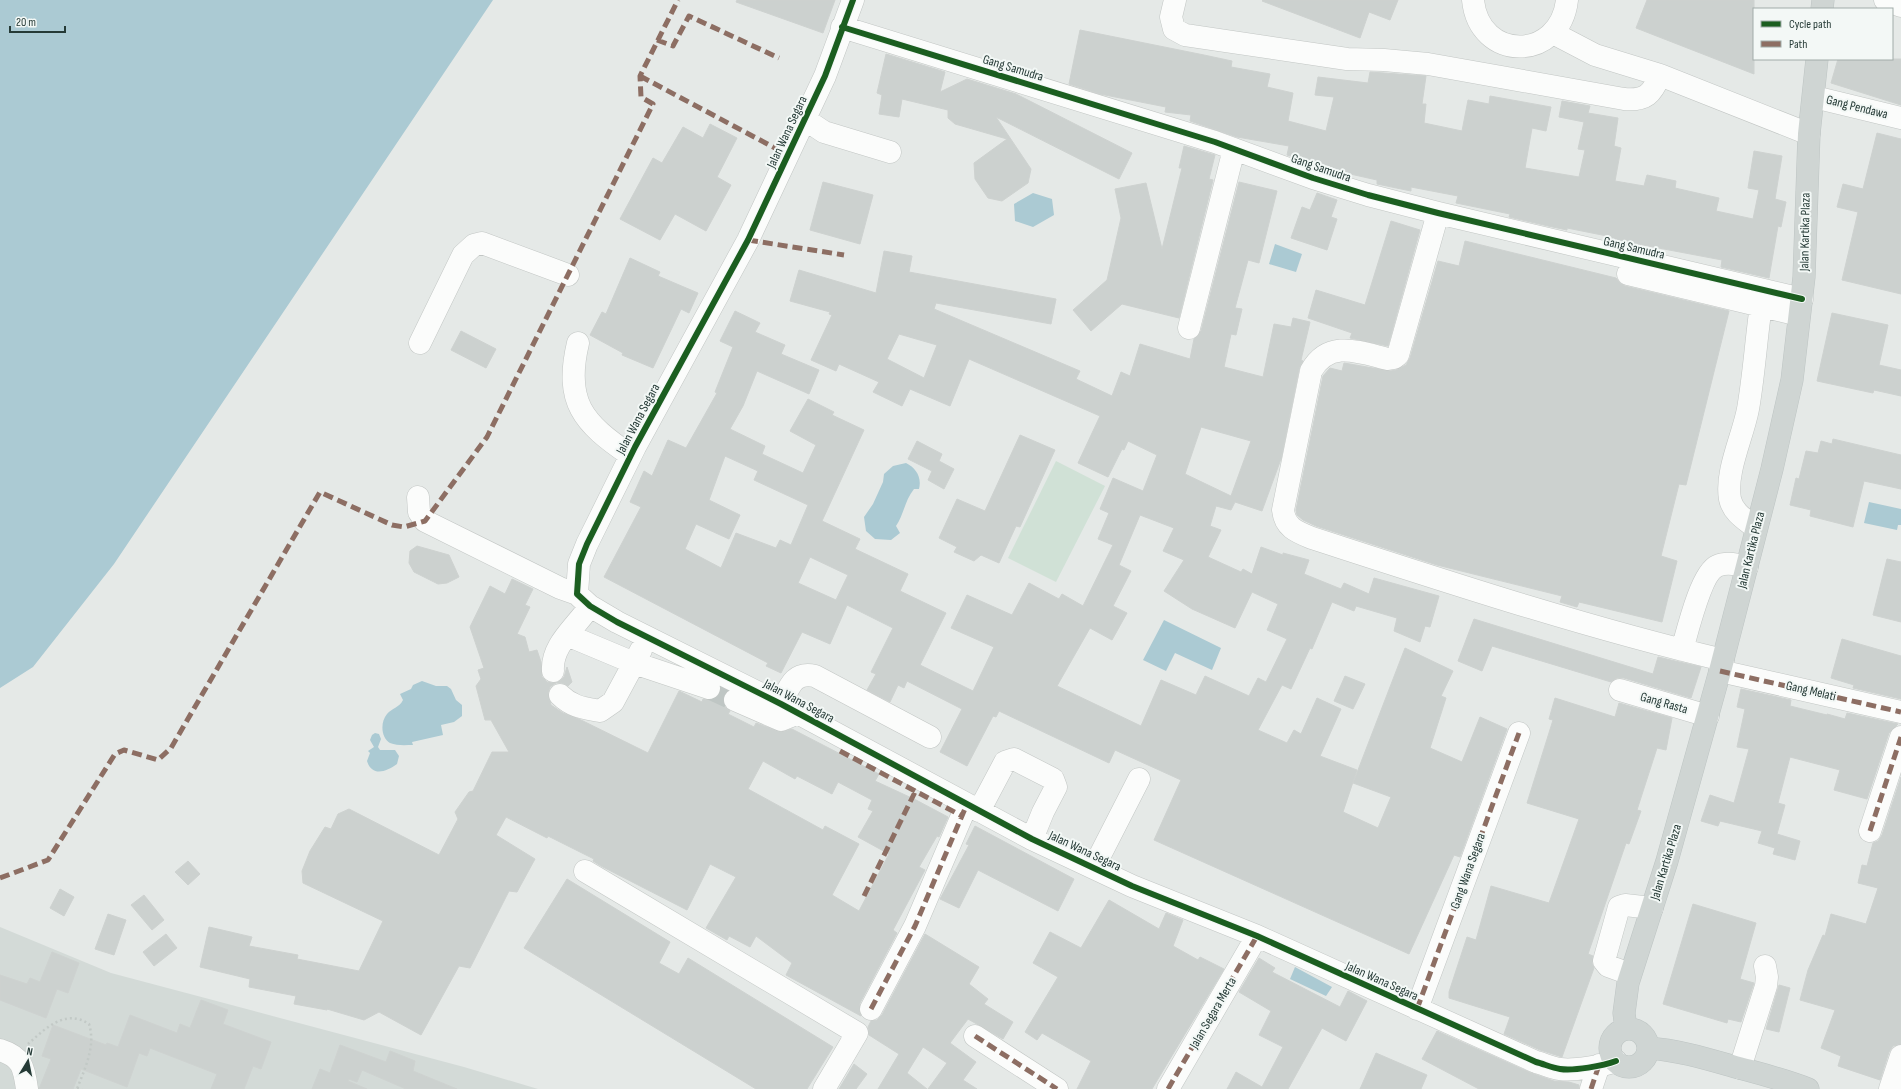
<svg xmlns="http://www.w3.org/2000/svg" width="1901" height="1089" viewBox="0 0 1901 1089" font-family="'Sofia Sans Condensed',sans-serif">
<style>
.built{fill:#d3dad7}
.green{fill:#d0e1d6}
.water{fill:#abcad3}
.building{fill:#ccd1cf;stroke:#ced2d0;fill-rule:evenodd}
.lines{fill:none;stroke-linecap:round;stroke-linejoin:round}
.minor-tunnel{stroke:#bfc6c4;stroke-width:22;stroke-dasharray:22 11;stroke-linecap:butt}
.minor-casing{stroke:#c2c6c4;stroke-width:23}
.major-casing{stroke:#bdc4c3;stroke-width:23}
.path{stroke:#c2c9c6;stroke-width:2.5;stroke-dasharray:2 3;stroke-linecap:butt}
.minor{stroke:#fbfcfb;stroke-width:22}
.major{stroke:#cfd5d3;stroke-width:22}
.quiet{stroke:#8d6e63;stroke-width:5;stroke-dasharray:10 5;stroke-linecap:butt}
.cycleway-casing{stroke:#f3f8f6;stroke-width:8}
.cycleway{stroke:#1b5e20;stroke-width:6}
.labels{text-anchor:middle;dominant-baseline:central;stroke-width:4;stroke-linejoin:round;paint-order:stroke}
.street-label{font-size:13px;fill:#253a36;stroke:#f3f8f6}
</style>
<rect width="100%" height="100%" fill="#e5e9e7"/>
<!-- built -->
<path class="built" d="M0 927 111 973 464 1067 538 1089H0Z"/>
<!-- green -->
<path class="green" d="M1056 461 1105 486 1056 582 1008 558Z"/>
<!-- water -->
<path class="water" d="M0 0H493L114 564 33 667 0 688Z
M1033 193 1052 199 1054 215 1033 227 1015 221 1014 204Z
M1275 244 1302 254 1296 272 1269 264Z
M906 463C916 468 922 477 919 489H914C905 500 904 514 896 526L900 533 891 540 875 539 866 531 864 517 873 504 883 482 884 474 893 466Z
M1869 502 1901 509V525H1898L1897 530 1864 523Z
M1164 620 1221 648 1212 670 1175 653 1166 671 1143 660Z
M422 681 436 686H447L451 689 456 700 462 705V716L454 722 441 725 443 735 412 742 413 745C406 745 397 746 390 743 381 738 380 722 387 714 392 708 399 708 403 700L400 694 411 689 413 685Z
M375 733 379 734 381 739 378 747 380 750H395L399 756 397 764C386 772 372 777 367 761L370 753 368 751 374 747 370 740 372 735Z
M1295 967 1332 987 1326 996 1290 979Z"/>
<!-- building -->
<path class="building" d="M737 0H835L823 33 736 2Z
M1263 0H1398L1390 20 1369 12 1360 38 1262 1Z
M1647 0H1754V74L1636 28Z
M1080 30 1204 55 1232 61 1231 67 1270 74 1267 87 1293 93 1288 121 1326 131 1334 97 1315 95 1318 77 1368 83 1370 72 1426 76 1422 104H1426L1424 123 1462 131 1468 100 1489 104 1490 96 1551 107 1546 131 1532 128 1525 168 1579 177 1585 150 1578 149 1584 122 1559 117 1562 101 1590 106 1588 113 1618 118 1614 146 1621 148 1615 181 1644 186 1647 175 1676 181 1675 188 1719 198 1716 211 1753 219 1759 190 1748 188 1754 151 1782 156 1775 199 1786 202 1781 227 1778 226 1769 278 1721 267 1722 260 1611 239 1612 237 1567 228V230L1548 226 1509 217 1510 214 1456 203 1458 196 1411 187V191L1377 184V180L1328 169 1287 155 1289 146 1237 137 1190 121 1191 115 1165 112 1166 107 1100 94 1069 84Z
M886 54 945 72 940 92 967 79 1016 94 1132 153 1119 179 996 117 1031 169 1028 183 1002 201 988 198 975 179 974 163 1007 139 955 124 948 118V110L902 99 899 117 879 114 882 95 877 93Z
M1838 59H1901V105L1831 83Z
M710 124 737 138 717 177 731 185 706 231 675 214 660 240 620 219 653 158 662 163 683 127 703 138Z
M1877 133 1901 139V294L1842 280 1858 212 1837 207 1843 184 1863 189Z
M1184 146 1215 155 1209 179 1213 180 1179 318 1122 304 1091 331 1073 310 1107 280 1121 218 1115 189 1146 183 1162 249 1182 168H1179Z
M823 182 873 195 860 244 810 230Z
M1239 182 1277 191 1259 263 1248 260 1235 308 1242 309 1236 335 1231 334 1224 367 1263 377 1274 324 1291 327 1293 318 1310 322 1301 360 1303 361 1299 369 1281 459 1262 511 1235 502 1231 510 1216 506 1210 526 1221 530 1208 557 1241 572 1243 569 1252 574 1261 547 1283 555V553L1309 560 1304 574 1341 589 1344 583 1369 594 1374 578 1439 596 1430 627 1425 626 1420 642 1394 631 1397 618 1356 606 1354 611 1332 602 1312 649 1310 648 1291 689 1282 685 1258 730 1287 743 1294 730 1301 734 1317 698 1341 709 1320 756 1357 770 1343 812 1378 828 1391 797 1353 783 1405 648 1453 671 1441 696 1446 698 1430 748 1462 762 1480 717 1507 729 1460 857 1454 855 1409 954 1154 840 1181 780 1115 750 1109 763 999 711 996 717 993 716 967 766 940 752 962 709 907 681 904 688 898 685 890 702 867 690 876 674 871 672 893 628 847 605 830 644 802 632 781 673 766 666 768 663 604 577 641 507 630 502 644 471 652 476 668 440 686 448 717 393 715 392 733 347 720 341 735 311 760 323 755 332 785 345 781 354 819 370 809 394 757 371 743 406 730 429 765 446 762 454 803 473 816 445 790 431 808 399 834 412 832 415 864 430 822 521 860 539 855 549 908 574 900 591 946 613 920 665 973 691 994 647 951 628 967 595 1012 615 1029 583 1059 599 1062 594 1083 606 1113 545 1098 539 1109 513 1100 509 1113 478 1143 491 1157 455 1128 441 1124 450 1122 449 1108 477 1078 463 1100 416 969 359 950 406 910 389 902 406 873 392 879 382 839 364 836 371 811 360 832 315 829 314 830 312 790 301 799 270 876 293 884 251 912 256 909 272 1056 299 1051 324 936 303 934 309 1080 371 1076 379 1112 396 1121 372 1130 376 1140 344 1190 359 1194 339 1201 331ZM899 334 937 345 924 378 887 359ZM1201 427 1251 441 1231 496 1185 474ZM725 456 758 471 754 480 808 505 791 545 780 540 776 548 736 533 721 568 685 549 696 524 729 539 740 515 709 500ZM1140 515 1174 528 1163 551 1184 560 1164 591 1192 609 1235 628 1252 592 1278 604 1267 630 1287 639 1266 682 1258 678 1249 696 1205 676 1196 695 1161 680 1141 726 1057 686 1090 628 1112 640 1127 613 1113 606 1131 571 1119 565ZM810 557 848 575 836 600 798 583Z
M1317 193 1337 200 1331 217 1337 219 1327 250 1291 238 1302 207 1310 210Z
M1391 221 1420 230 1388 346 1350 338 1352 333 1308 318 1316 290 1365 305Z
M1465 241 1616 278 1620 283 1625 286 1729 311 1686 485 1679 484 1661 556 1677 561 1662 622 1579 602 1577 607 1560 602 1562 596 1437 565 1316 526 1303 520 1297 515 1296 510 1323 376 1330 368 1342 371 1344 363 1390 371 1396 370 1406 365 1410 358 1438 261 1459 266Z
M630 258 660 272 658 276 698 293 689 313 681 309 653 368 622 355 623 353 590 335 602 312 606 314Z
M1832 313 1888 325 1879 365 1901 370V396L1874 390 1873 393 1817 381Z
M461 331 496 349 486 368 451 350Z
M1020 435 1055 450 1020 527 1016 526 999 563 981 555 974 561 954 552 957 547 939 538 957 499 985 511Z
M1833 439 1901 455V489L1864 481 1853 527 1810 516 1811 510 1790 505 1796 478 1799 479 1806 451 1818 453 1821 441 1832 444Z
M917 441 942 454 939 461 954 469 944 489 928 480 932 471 908 459Z
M417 546 449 555 459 577 447 583 438 584 414 572 409 563 410 551Z
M1887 559 1901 562V622L1873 615Z
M512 579 533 589 525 605 530 607 517 634 525 637 529 652 537 650 541 662 542 677 547 682 552 683 558 682 564 677 567 667 572 682 568 686 562 683H556L550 687 548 693 551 705 563 713 581 720 648 753 679 691 702 702 703 699 711 700 717 698 721 688 727 691 723 695V701L725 707 730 711 728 714 754 727 756 723 781 732 792 729 879 774 875 781 916 800 948 817 939 837 937 836 919 867 925 870 893 930 897 933 860 1003 859 1010 861 1016 786 975 792 963 756 936 750 947 729 936 727 940 706 928 736 877 710 864 687 910 601 866 593 861 594 859 548 836 547 838 506 817 496 835 535 859 517 892 509 891 470 968 459 966 421 1035 379 1012 364 1020 327 1009V1010L294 1004 296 996 249 987 250 979 200 967 209 927 252 937 249 946 298 955 297 959 359 971 383 921 303 883 302 871 310 851 325 827 331 829 338 814 349 809 439 855 458 819 455 812 469 792 473 791 492 752H509L491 720H485L476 686 481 679 478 670 484 668 470 627 490 586 505 594ZM763 761 795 779 797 776 832 794 838 782 872 800 868 809 873 811 858 837 889 854 859 911 832 895 859 844 825 826 823 830 748 789Z
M1474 619 1653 674 1658 657 1701 667 1691 698 1624 678H1617L1611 682 1492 646 1482 671 1458 661Z
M1842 639 1901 656V699L1853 688 1854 685 1831 678Z
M1345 676 1365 684 1353 709 1334 701Z
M1741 689 1791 700 1790 706 1827 715V714L1845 719 1847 713 1898 724 1889 733 1867 799 1834 790 1840 770 1790 757 1778 803 1785 805 1777 834 1800 841 1795 860 1773 854 1775 848 1758 843 1762 831 1720 821 1718 826 1701 821 1710 795 1734 803 1749 749 1737 747 1745 709 1737 707Z
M1555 698 1615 717 1619 703 1672 718 1666 750 1657 748 1637 810 1641 811 1629 844 1626 843 1588 954 1593 956 1592 963 1594 968 1562 1057 1540 1050 1504 1034 1510 1017 1449 998V992L1467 937 1476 940 1491 886 1549 903 1579 819 1527 803 1553 720 1549 719Z
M1901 777V1044L1893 1046 1889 1052 1880 1080 1838 1066 1841 1056 1821 1048 1835 1010 1800 1000 1808 970 1823 935 1825 936 1831 914 1866 924 1878 888 1858 883 1862 865 1867 866 1873 843 1878 841 1882 835Z
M975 826 1074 879 1058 911 978 870 959 908 940 899 969 845 966 844Z
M188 861 200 874 188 885 175 872Z
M567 879 670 942 659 963 679 974 688 958 833 1047 807 1089H756L524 948Z
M60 889 74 897 64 916 50 908Z
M144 895 164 920 152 930 131 905Z
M1109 900 1159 929 1166 913 1183 920 1173 946 1198 960 1200 957 1224 969 1152 1089H1077L1091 1061 1042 1033 1037 1040 1025 1032 1058 977 1033 963 1050 932 1081 948Z
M1693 904 1756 923 1740 979 1754 983 1741 1022 1728 1019 1727 1023 1663 1004Z
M108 914 126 920 114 955 95 949Z
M166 934 177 948 154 966 143 952Z
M925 934 979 967 969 984 988 999 984 1004 1013 1022 1003 1039 968 1019 950 1043 976 1062 963 1080 977 1089H928L947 1063 923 1047 907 1073 927 1089H878L899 1054 869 1035 868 1027 871 1021 877 1020 882 1015Z
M52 952 79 963 68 993 57 989 46 1018 0 1000V975L27 984 30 978 40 982Z
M1259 958 1275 968 1272 972 1340 1007 1348 991 1367 1001 1346 1041 1322 1028 1288 1089H1227L1236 1072 1262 1087 1283 1047 1259 1035 1271 1011 1239 992Z
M1779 985 1790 988 1779 1032 1766 1029Z
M201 1000 228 1010 223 1024 271 1042 261 1069 253 1066 244 1089H211L217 1074 150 1048 147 1056 139 1053 127 1087 81 1069 73 1089H39L51 1059 42 1056 53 1025 106 1045 107 1043 118 1047 130 1015 177 1033 180 1024 190 1028Z
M1437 1031 1531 1073 1554 1081 1569 1082 1579 1085V1089H1479L1422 1059Z
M340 1045 386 1062 390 1051 415 1061 413 1071 457 1089H406L362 1070 357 1082 349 1079 348 1081 367 1089H312L320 1069 330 1073Z
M1376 1053 1427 1075 1421 1089H1360Z
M854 1064 867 1074 856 1089H839Z"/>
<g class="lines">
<!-- minor-tunnel -->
<path class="minor-tunnel" d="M709 688 735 700"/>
<defs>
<path id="minor" d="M853 0 825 76 748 240 635 447 587 544 579 564 577 594 590 606 617 622 781 704 1032 839 1132 886 1257 936 1536 1062C1544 1064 1552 1068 1560 1069 1574 1071 1603 1066 1616 1061
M1175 0 1171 17 1174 29 1185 35 1347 59 1384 60 1428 64 1624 99C1646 101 1652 94 1660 75
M1473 0C1479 62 1560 62 1567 0
M1885 0 1901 6
M842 27 1215 142 1313 178 1368 195 1438 213 1802 299
M1553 33 1595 55 1660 75 1809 134
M1814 97 1901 118
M806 120 824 132 890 152
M1438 213 1398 355 1394 358 1388 359C1359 352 1329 339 1311 371L1283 510C1285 528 1297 532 1312 538 1448 582 1584 627 1723 660
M1628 274 1799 315
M1189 328 1234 149
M420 343 463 255 474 245 482 243 568 275
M578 343C564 402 583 423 630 455
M418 497 419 512 425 521 560 588 577 594
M1756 528C1746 520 1733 513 1730 499 1725 472 1743 436 1748 409 1754 375 1756 340 1761 305
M567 635 634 663 709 688
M1682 650C1687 633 1701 573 1717 566 1726 562 1737 564 1747 567
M553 671C551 645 576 627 590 606
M1720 671 1901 712
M1620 690 1708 716
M560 695C572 707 584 708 600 711L613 702 641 650
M735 700 781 720 791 716
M781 704C789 688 793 671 815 676L930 737
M979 811 1005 762 1014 759 1053 779 1056 787 1043 812 1032 839
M1870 831 1901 737
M1094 867 1139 779
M585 871 857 1033 824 1089
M1630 974 1608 966 1604 961 1619 907 1625 905 1652 908
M871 1009 915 926 967 804
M1417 1009 1519 733
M975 1036 1057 1089
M0 1050C22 1057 24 1067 27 1089
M1740 1068 1766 986 1767 977 1765 966
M1168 1089 1257 936
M1591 1089 1599 1065
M1890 1089 1901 1056"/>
<path id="major" d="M1822 9 1823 0
M1626 1029 1624 1013 1628 983 1667 861 1720 671 1772 469 1792 380 1804 277 1809 134 1817 59
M1610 1048a19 19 0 1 1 38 0a19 19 0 1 1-38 0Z
M1648 1048C1677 1050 1704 1058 1732 1066 1757 1073 1783 1079 1808 1089"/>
</defs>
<!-- minor casing -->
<use href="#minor" class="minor-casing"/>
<!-- major casing -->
<use href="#major" class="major-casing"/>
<!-- path -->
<path class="path" d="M28 1044C45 1029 65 1008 89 1024 96 1046 85 1068 77 1089
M77 1088 82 1089"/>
<!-- minor -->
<use href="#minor" class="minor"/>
<!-- major -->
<use href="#major" class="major"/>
<!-- quiet -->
<path class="quiet" d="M657 40 673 46 689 16 779 58
M640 76 788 155
M748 240 844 255
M1720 671 1901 712
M840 751 962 816
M1870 831 1901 737
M0 878 48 860 115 754 124 750 158 760 171 748 320 492 392 525 404 527 425 521 487 437 653 104 641 97 640 76 678 0
M864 896 916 790
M871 1009 915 926 967 804
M1417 1009 1519 733
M975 1036 1057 1089
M1168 1089 1257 936
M1591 1089 1599 1065"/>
<defs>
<path id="cycleway" d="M853 0 825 76 748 240 635 447 587 544 579 564 577 594 590 606 617 622 781 704 1032 839 1132 886 1257 936 1536 1062C1544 1064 1552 1068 1560 1069 1574 1071 1603 1066 1616 1061
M842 27 1215 142 1313 178 1368 195 1438 213 1802 299"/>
</defs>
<!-- cycleway casing -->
<use href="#cycleway" class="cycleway-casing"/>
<!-- cycleway -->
<use href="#cycleway" class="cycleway"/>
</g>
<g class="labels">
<!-- street labels -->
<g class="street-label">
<text transform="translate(1013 68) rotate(17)">Gang Samudra</text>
<text transform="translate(1857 107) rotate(14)">Gang Pendawa</text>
<text transform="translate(787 132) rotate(-65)">Jalan Wana Segara</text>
<text transform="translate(1321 168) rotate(19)">Gang Samudra</text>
<text transform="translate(1805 232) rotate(-89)">Jalan Kartika Plaza</text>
<text transform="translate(1634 248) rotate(13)">Gang Samudra</text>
<text transform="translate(638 419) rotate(-62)">Jalan Wana Segara</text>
<text transform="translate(1751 550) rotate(-76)">Jalan Kartika Plaza</text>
<text transform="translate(1811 691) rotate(13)">Gang Melati</text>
<text transform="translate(799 701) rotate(28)">Jalan Wana Segara</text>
<text transform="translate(1664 703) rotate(16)">Gang Rasta</text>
<text transform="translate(1085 851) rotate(25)">Jalan Wana Segara</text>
<text transform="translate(1666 862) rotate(-73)">Jalan Kartika Plaza</text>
<text transform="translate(1468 871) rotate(-70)">Gang Wana Segara</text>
<text transform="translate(1382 981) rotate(24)">Jalan Wana Segara</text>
<text transform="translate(1213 1013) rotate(-60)">Jalan Segara Merta</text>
</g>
</g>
<!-- legend -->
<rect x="1753" y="8" width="140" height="52" fill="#f3f8f6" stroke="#a1aca9"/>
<rect x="1761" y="21" width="20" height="6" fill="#1b5e20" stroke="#a1aca9"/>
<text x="1789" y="28" font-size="12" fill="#253a36">Cycle path</text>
<rect x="1761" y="41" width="20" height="6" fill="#8d6e63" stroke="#a1aca9"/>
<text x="1789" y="48" font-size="12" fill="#253a36">Path</text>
<!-- north arrow -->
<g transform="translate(28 1061) rotate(10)" stroke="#f3f8f6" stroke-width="3" paint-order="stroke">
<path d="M0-3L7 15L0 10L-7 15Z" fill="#253a36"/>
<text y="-6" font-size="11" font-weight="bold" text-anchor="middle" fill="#253a36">N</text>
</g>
<!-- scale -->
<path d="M10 26v6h55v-6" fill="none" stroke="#253a36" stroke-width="2"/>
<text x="16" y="26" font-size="12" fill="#253a36" stroke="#f3f8f6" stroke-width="3" paint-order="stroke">20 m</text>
</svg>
